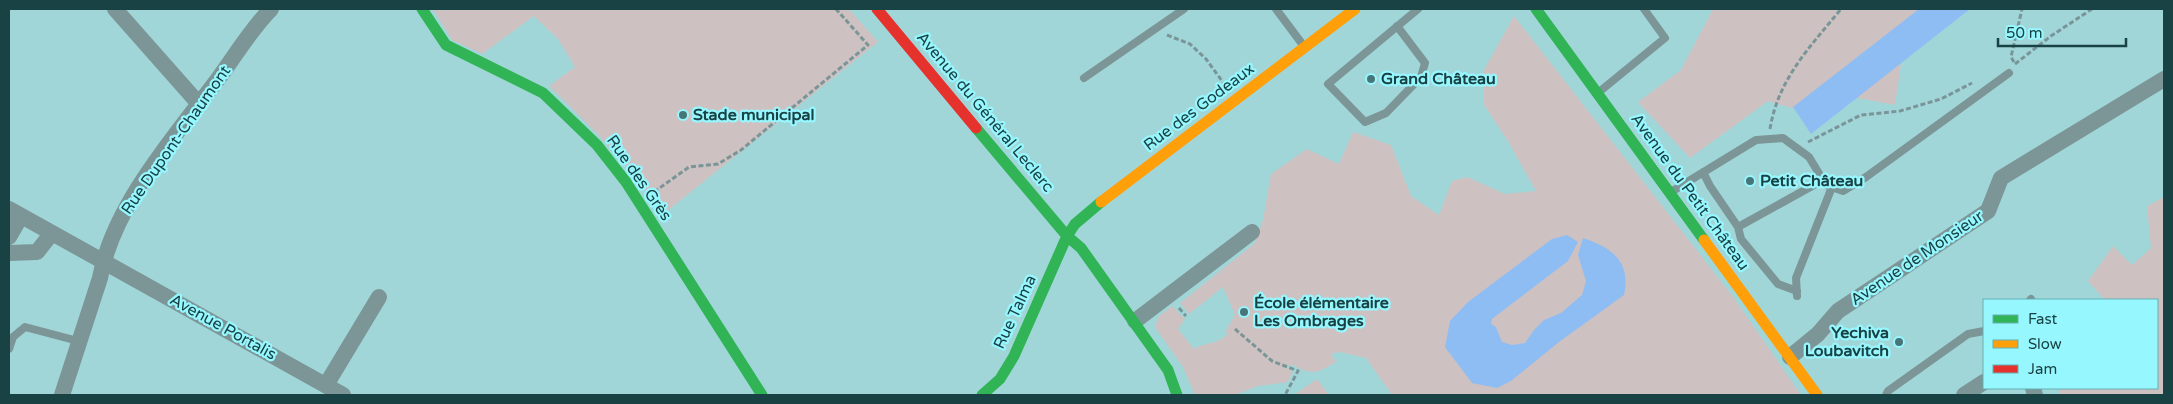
<svg xmlns="http://www.w3.org/2000/svg" width="2173" height="404" viewBox="0 0 2173 404" font-family="'Varela Round',sans-serif">
<style>
.green{fill:#cec1c1}
.water{fill:#8ebdf4}
.lines{fill:none;stroke-linecap:round;stroke-linejoin:round}
.path{stroke:#7a9598;stroke-width:3;stroke-dasharray:5 2.5;stroke-linecap:butt}
.lane{stroke:#7c9596;stroke-width:8}
.street{stroke:#7c9596;stroke-width:16}
.fast{stroke:#30b455;stroke-width:11}
.slow{stroke:#ff9f0a;stroke-width:11}
.jam{stroke:#e5322d;stroke-width:11}
.poi-dot{fill:#487678;stroke:#97f7fe;stroke-width:2}
.labels{text-anchor:middle;dominant-baseline:central;stroke-width:4.5;stroke-linejoin:round;paint-order:stroke}
.poi-label{font-size:16px;font-weight:bold;fill:#184244;stroke:#97f7fe;text-anchor:start}
.street-label{font-size:16px;fill:#184244;stroke:#97f7fe}
</style>
<rect width="100%" height="100%" fill="#a1d6d9"/>
<!-- green -->
<path class="green" d="M433 9H849L878 42 662 215C630 164 592 128 549 86L575 67 558 39 534 16 482 54 452 40Z
M1713 9H1962L1902 57 1895 105 1847 96 1816 115 1768 101 1690 158 1638 102 1681 70Z
M1514 16 1734 298 1801 395H1392L1366 358 1340 352 1331 354 1336 362C1318 373 1312 376 1293 365L1285 367 1293 371 1288 382 1258 386 1235 395H1195L1183 367 1155 327 1158 317 1172 306 1185 319 1178 329 1194 349C1205 342 1217 345 1228 334L1225 332 1235 315 1223 287 1189 314 1180 303 1255 243 1263 220 1271 174 1307 149 1339 164 1353 132 1391 145 1411 196 1439 215 1452 181 1467 177 1505 194 1536 191 1509 143 1483 103 1484 70Z
M2164 197V395H2059L2060 388H2157V300H2105L2088 281 2113 246 2132 265 2151 248 2147 206Z
M1317 379 1329 395H1294Z"/>
<!-- water -->
<path class="water" d="M1919 9H1970L1811 134 1793 107Z
M1567 235 1578 242 1568 261 1492 319 1491 324 1496 327 1502 342 1512 345 1525 343 1534 330 1544 320 1561 313 1582 295 1586 281 1578 255 1583 238C1613 248 1631 262 1624 295L1559 342 1511 381 1497 388 1472 383 1445 347 1450 321 1468 302 1552 239Z"/>
<g class="lines">
<!-- path -->
<path class="path" d="M1167 35 1190 44 1206 59 1225 85
M2014 62 2011 57 2022 9
M2015 64 2051 36 2092 9
M1770 129C1778 79 1810 47 1841 9
M1808 142 1861 115 1900 111 1941 99 1972 83
M654 192 689 167 718 164 741 150 868 45 836 9
M1179 308 1186 316
M1235 329 1272 361 1298 371 1285 395"/>
<!-- lane -->
<path class="lane" d="M1276 9 1303 45
M1397 26 1425 63 1421 77 1386 113 1365 122 1328 84 1418 9
M1084 78 1184 9
M1599 92 1665 38 1644 9
M1703 172 1710 186 1738 227 1741 239 1778 284 1797 291
M1671 192 1756 140 1783 138 1809 157 1826 185 1843 191 1866 177 2009 73
M1738 227 1823 180
M1797 296 1796 278 1832 187
M2030 300 2031 299
M9 349 13 337 25 327 78 341
M1886 395 1888 391 1968 334 1984 331"/>
<!-- street -->
<path class="street" d="M115 9 199 104
M9 209 343 395
M9 237 21 216
M9 253 37 252 52 233
M1135 321 1252 232
M1790 357 1818 334 1838 311 1988 211 2001 178 2164 79
M326 385 379 297
M2033 388 2035 395
M62 395 100 278C113 206 175 136 218 79 235 56 251 29 271 9
M1964 395 1984 382"/>
<!-- fast -->
<path class="fast" d="M422 9 446 45 543 93 597 145 626 182 762 395
M1536 9 1704 240
M976 128 1067 236 1081 248 1168 370 1177 395
M982 395 1000 379 1014 356 1067 236 1075 224 1101 202"/>
<!-- slow -->
<path class="slow" d="M1101 202 1355 9
M1704 240 1817 395"/>
<!-- jam -->
<path class="jam" d="M877 9 976 128"/>
</g>
<!-- markers -->
<g class="poi-dot">
<circle cx="1371" cy="79" r="5"/>
<circle cx="683" cy="115" r="5"/>
<circle cx="1750" cy="181" r="5"/>
<circle cx="1244" cy="312" r="5"/>
<circle cx="1899" cy="342" r="5"/>
</g>
<g class="labels">
<!-- poi labels -->
<g class="poi-label">
<text x="1381" y="79">Grand Château</text>
<text x="693" y="115">Stade municipal</text>
<text x="1760" y="181">Petit Château</text>
<text x="1254" y="303">École élémentaire<tspan x="1254" dy="18">Les Ombrages</tspan></text>
<text x="1889" y="333" text-anchor="end">Yechiva<tspan x="1889" dy="18">Loubavitch</tspan></text>
</g>
<!-- street labels -->
<g class="street-label">
<text transform="translate(1199 107) rotate(-37)">Rue des Godeaux</text>
<text transform="translate(985 112) rotate(50)">Avenue du Général Leclerc</text>
<text transform="translate(176 140) rotate(-55)">Rue Dupont-Chaumont</text>
<text transform="translate(639 178) rotate(55)">Rue des Grès</text>
<text transform="translate(1690 192) rotate(54)">Avenue du Petit Château</text>
<text transform="translate(1917 258) rotate(-34)">Avenue de Monsieur</text>
<text transform="translate(1015 312) rotate(-65)">Rue Talma</text>
<text transform="translate(223 327) rotate(29)">Avenue Portalis</text>
</g>
</g>
<!-- border -->
<rect width="2173" height="404" fill="none" stroke="#184244" stroke-width="20"/>
<!-- legend -->
<rect x="1983" y="299" width="175" height="90" fill="#97f7fe" stroke="#64afb4"/>
<rect x="1993" y="315" width="25" height="8" fill="#30b455" stroke="#64afb4"/>
<text x="2028" y="324" font-size="15" fill="#184244">Fast</text>
<rect x="1993" y="340" width="25" height="8" fill="#ff9f0a" stroke="#64afb4"/>
<text x="2028" y="349" font-size="15" fill="#184244">Slow</text>
<rect x="1993" y="365" width="25" height="8" fill="#e5322d" stroke="#64afb4"/>
<text x="2028" y="374" font-size="15" fill="#184244">Jam</text>
<!-- scale -->
<path d="M1998 38v8h128v-8" fill="none" stroke="#184244" stroke-width="2.5"/>
<text x="2006" y="38" font-size="15" fill="#184244" stroke="#97f7fe" stroke-width="4" paint-order="stroke">50 m</text>
</svg>
